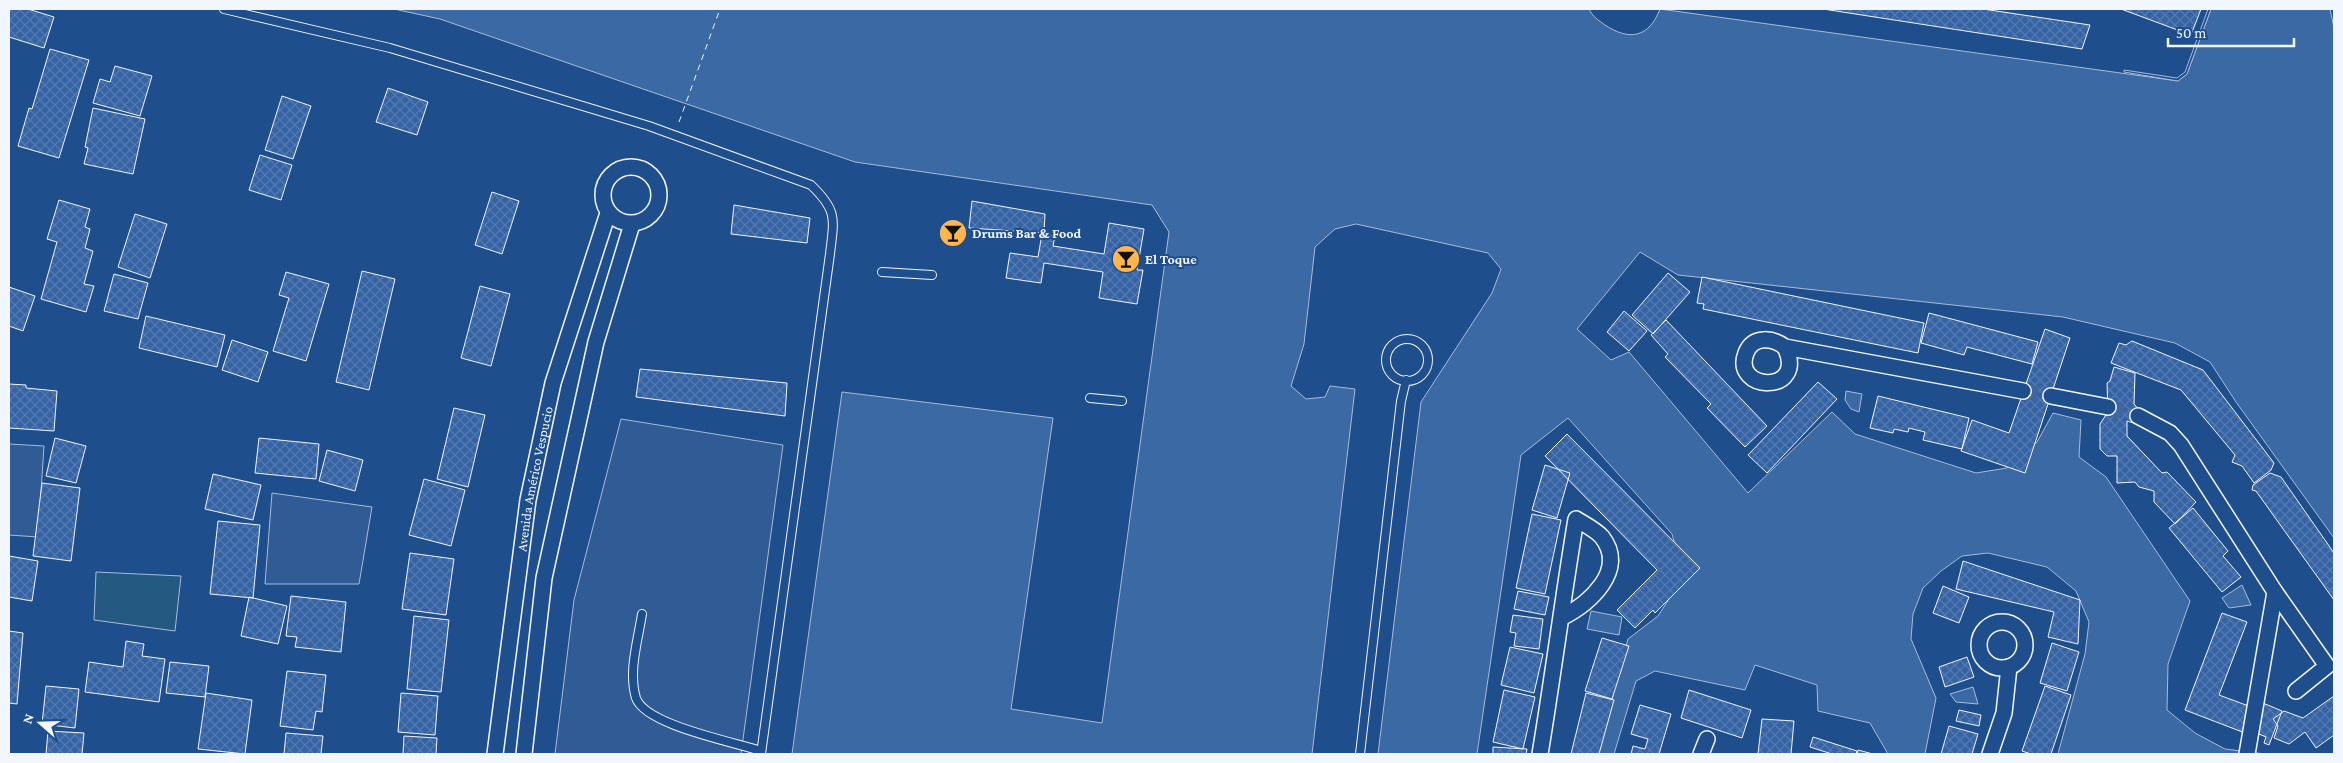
<svg xmlns="http://www.w3.org/2000/svg" width="2343" height="763" viewBox="0 0 2343 763" font-family="'Crimson Pro',serif">
<style>
.green{fill:#245a82;stroke:#a8bbd7}
.parking{fill:#305b95;stroke:#a8bbd7}
.water{fill:#3b69a3;stroke:#a8bbd7}
.pier{fill:#1f4e8c;stroke:#a8bbd7}
.lines{fill:none;stroke-linecap:round;stroke-linejoin:round}
.ferry{stroke:#f2f6ff;stroke-width:1;stroke-dasharray:6 5;stroke-linecap:butt}
.building{fill:url(#building-cross-hatch);stroke:#f2f6ff}
.minor-tunnel{stroke:#3f679d;stroke-width:15;stroke-dasharray:15 8;stroke-linecap:butt}
.service-casing{stroke:#f2f6ff;stroke-width:10}
.minor-casing{stroke:#f2f6ff;stroke-width:18}
.service{stroke:#1f4e8c;stroke-width:8}
.minor{stroke:#1f4e8c;stroke-width:15}
.labels{text-anchor:middle;dominant-baseline:central;stroke-width:4;stroke-linejoin:round;paint-order:stroke}
.poi-label{font-size:14px;font-weight:bold;fill:#f2f6ff;stroke:#1f4e8c;text-anchor:start}
.street-label{font-size:14px;fill:#f2f6ff;stroke:#1f4e8c}
</style>
<defs>
<pattern id="building-cross-hatch" width="8" height="8" patternUnits="userSpaceOnUse" patternTransform="scale(1.25)"><rect width="8" height="8" fill="#3563a3"/><path d="M0 0l8 8M0 8l8-8" fill="none" stroke="#537ab1"/></pattern>
</defs>
<rect width="100%" height="100%" fill="#1f4e8c"/>
<!-- green -->
<path class="green" d="M96 572 181 576 175 631 94 620Z"/>
<!-- parking -->
<path class="parking" d="M621 419 783 445 741 754H555L574 600Z
M9 444 44 446 38 537 9 535Z
M272 493 372 507 359 584H265Z"/>
<!-- water -->
<path class="water" d="M394 9H1589C1593 17 1598 20 1605 25 1629 41 1649 38 1660 9L2178 81 2187 74 2211 9H2330L2334 28V538L2236 402 2210 362 2175 343 2063 317 1678 275 1640 252 1577 329 1611 360 1629 352 1748 493 1832 412 1855 434 1976 473 2007 468 2037 442 2053 413 2081 420 2079 457 2106 477 2190 601 2168 664 2167 710 2195 733 2225 749 2265 754H2058L2085 654 2089 622 2076 591 2047 567 1988 553 1962 556 1941 571 1923 588 1913 614 1911 639 1936 698 1925 754H1888L1870 723 1818 711 1817 685 1755 665 1745 690 1655 671 1636 681 1614 754H1597L1628 639 1658 616 1669 599 1680 563 1672 534 1568 418 1521 455 1477 754H1378L1421 402 1492 293 1501 269 1488 253 1356 224 1335 229 1315 247 1304 344 1291 386 1306 399 1325 397 1330 386 1355 389 1312 754H792L842 392 1053 418 1011 709 1102 723 1169 232 1152 205 855 162 440 19Z
M1846 391 1862 394 1859 412 1851 409 1845 400Z
M2242 585 2251 605 2229 608 2222 598Z
M1591 611 1622 617 1619 635 1587 629Z
M1973 687 1978 704 1956 702 1950 694Z"/>
<!-- pier -->
<path class="pier" d="M2208 9H2211L2187 74 2178 81 2124 72V70L2177 78 2185 72Z"/>
<g class="lines">
<!-- ferry -->
<path class="ferry" d="M679 122 720 9"/>
</g>
<!-- building -->
<path class="building" d="M9 9H28L54 17 44 48 9 37Z
M1823 9H1983L2090 25 2082 49Z
M2121 9H2201L2191 35Z
M50 49 89 60 59 158 18 146 29 108 32 109Z
M115 66 152 76 140 116 93 103 100 79 110 82Z
M388 88 428 102 417 135 376 122Z
M282 96 311 106 293 159 265 150Z
M93 108 145 119 133 174 84 164 88 148 85 147Z
M260 155 292 165 281 200 249 190Z
M492 192 519 201 502 254 475 245Z
M59 200 90 209 85 227 90 229 85 248 93 251 84 284 94 286 86 312 41 299 57 242 47 239Z
M972 201 1045 214 1044 233 969 228Z
M734 205 810 218 807 243 731 234Z
M135 214 167 224 150 278 118 267Z
M1109 223 1144 229 1137 270H1143L1137 304 1099 298 1103 272 1044 263 1041 283 1006 278 1010 253 1038 257 1042 234 1055 236 1053 246 1104 254Z
M362 271 395 279 369 390 336 382Z
M286 272 329 284 306 361 273 351 289 298 279 295Z
M1668 273 1690 292 1653 334 1632 315Z
M114 274 148 283 138 319 104 311Z
M1702 277 1924 323 1918 353 1703 309 1704 304 1697 303Z
M480 286 510 294 491 366 461 358Z
M9 287 35 296 23 331 9 326Z
M1624 311 1647 331 1629 351 1607 332Z
M1929 313 2038 342 2032 364 1967 347 1964 355 1921 343Z
M146 316 225 335 217 367 139 348Z
M1666 320 1767 426 1745 447 1707 408 1711 404 1665 357 1668 354 1651 335Z
M2045 329 2070 338 2025 473 1961 451 1972 420 2009 433Z
M232 340 268 352 258 382 222 370Z
M2132 341 2203 370 2274 463 2271 470 2254 483 2242 466 2232 462 2235 455 2181 390 2111 363 2119 343 2126 345Z
M2114 367 2135 373 2134 404 2140 411 2137 424 2127 421V436L2162 473 2167 472 2196 502 2175 524 2154 502V491L2139 487 2135 482 2117 483V456H2107L2100 449V424L2108 412 2107 383 2110 381Z
M640 369 787 383 785 416 636 397Z
M1818 382 1837 399 1767 473 1748 455Z
M9 384 26 385V388L57 391 54 431 9 428Z
M1878 396 1969 418 1962 449 1923 440 1925 432 1909 428 1908 432 1894 429 1893 433 1870 428Z
M454 408 485 415 468 487 437 479Z
M1567 434 1700 568 1655 613 1653 610 1635 628 1617 610 1657 570 1545 456Z
M55 438 86 446 76 483 46 476Z
M259 438 319 444 316 479 255 473Z
M327 450 363 460 355 491 319 481Z
M1545 465 1570 473 1557 518 1532 510Z
M2270 473 2281 477 2334 553V600L2256 491 2252 490 2253 485Z
M213 474 261 485 253 520 205 509Z
M424 479 465 490 451 546 409 535Z
M42 483 80 488 71 561 33 556Z
M2193 508 2228 551 2223 556 2241 577 2222 592 2169 528Z
M1532 514 1561 520 1545 594 1516 588Z
M218 521 260 525 253 598 210 594Z
M410 553 454 559 446 615 402 609Z
M9 556 38 561 32 601 9 597Z
M1963 561 2080 600 2078 644 2048 637 2054 612 1956 589Z
M1943 586 1969 597 1959 623 1933 613Z
M1518 591 1549 597 1545 615 1514 609Z
M291 596 346 602 341 652 295 647 297 637 286 636Z
M249 597 287 606 278 644 241 636Z
M2222 613 2247 622 2219 695 2254 708 2245 733 2185 710Z
M1513 615 1543 619 1539 649 1514 646 1516 633 1510 632Z
M414 616 449 620 441 692 407 689Z
M9 631 23 633 17 704 9 703Z
M1602 638 1629 646 1612 699 1585 691Z
M126 641 144 644 142 656 165 659 159 702 85 692 89 662 123 667Z
M2052 643 2079 652 2067 691 2040 683Z
M1510 647 1543 654 1534 693 1501 685Z
M1967 657 1974 677 1945 687 1939 667Z
M170 662 209 666 205 697 166 693Z
M287 671 326 675 322 712 316 711 313 730 280 726Z
M46 686 79 689 75 728 42 724Z
M2045 686 2071 695 2051 754H2031L2022 751Z
M1504 690 1535 697 1523 749 1493 742Z
M1689 690 1751 710 1742 738 1681 718Z
M206 693 252 700 245 754 198 749Z
M401 693 438 696 435 735 398 732Z
M1586 693 1614 700 1599 754H1571Z
M2334 696V735L2316 748 2305 732 2289 744 2274 738 2278 726 2273 719 2284 711 2303 718Z
M2263 703 2282 711 2269 745 2264 743 2266 737 2252 731Z
M1640 705 1671 714 1659 754H1631L1633 746 1645 749 1648 739 1631 734Z
M1959 710 1981 715 1979 726 1956 721Z
M1762 719 1794 721 1791 754H1758Z
M1949 726 1978 734 1972 754H1941Z
M48 731 84 733 82 754H46Z
M286 733 323 736 321 754H284Z
M404 736 437 738 436 754H403Z
M1813 737 1857 751 1856 754H1832L1810 747Z
M1493 747 1527 749 1526 754H1493Z
M1858 750 1873 754H1857Z"/>
<g class="lines">
<!-- minor-tunnel -->
<path class="minor-tunnel" d="M2023 391 2051 396
M2108 407 2138 416"/>
<defs>
<path id="service" d="M224 9 390 48 649 126 811 185C838 211 834 219 830 254L761 754
M882 272 932 275
M1386 360a21 21 0 1 1 42 0a21 21 0 1 1-42 0Z
M1090 398 1122 401
M642 614C638 640 628 672 636 698 645 725 734 742 761 751
M1360 754 1401 401 1406 380"/>
<g id="minor">
<circle cx="631" cy="195" r="28"/>
<path d="M1785 347C1808 395 1731 392 1746 353 1753 335 1773 338 1785 347L2023 391"/>
<path d="M2051 396 2108 407"/>
<path d="M2138 416 2170 433 2181 445 2275 592 2247 754"/>
<path d="M2275 592 2327 666 2296 691"/>
<circle cx="2002" cy="645" r="23"/>
<path id="s1" d="M495 754 528 500 553 383 608 213"/>
<path d="M524 754 544 578 596 342 632 224"/>
<path d="M1540 754C1553 676 1563 597 1576 519 1584 524 1596 530 1602 537 1628 570 1589 604 1561 618"/>
<path d="M1701 754 1707 739"/>
<path d="M1990 754 2004 713 2009 667"/>
</g>
</defs>
<!-- service casing -->
<use href="#service" class="service-casing"/>
<!-- minor casing -->
<use href="#minor" class="minor-casing"/>
<!-- service -->
<use href="#service" class="service"/>
<!-- minor -->
<use href="#minor" class="minor"/>
</g>
<!-- icons -->
<defs>
<symbol id="bar-disc" viewBox="-11 -11 22 22"><circle r="9.5" fill="#ffb74d" stroke="#1f4e8c"/><path d="M-6-5H6L.8 .8V4.5H3.5V6h-7V4.5H-.8V.8Z" fill="#111"/></symbol>
</defs>
<g fill-rule="evenodd">
<use href="#bar-disc" x="937" y="217" width="32" height="32"/>
<use href="#bar-disc" x="1110" y="243" width="32" height="32"/>
</g>
<g class="labels">
<!-- poi labels -->
<g class="poi-label">
<text x="972" y="233">Drums Bar &amp; Food</text>
<text x="1145" y="259">El Toque</text>
</g>
<!-- street labels -->
<g class="street-label">
<text stroke="none"><textPath href="#s1" startOffset="278">Avenida Américo Vespucio</textPath></text>
</g>
</g>
<!-- border -->
<rect width="2343" height="763" fill="none" stroke="#f2f6ff" stroke-width="20"/>
<!-- north arrow -->
<g transform="translate(40 723) rotate(290)" stroke="#1f4e8c" stroke-width="4" paint-order="stroke">
<path d="M0-4L9 19L0 12L-9 19Z" fill="#f2f6ff"/>
<text y="-8" font-size="14" font-weight="bold" text-anchor="middle" fill="#f2f6ff">N</text>
</g>
<!-- scale -->
<path d="M2168 38v8h126v-8" fill="none" stroke="#f2f6ff" stroke-width="2.5"/>
<text x="2176" y="38" font-size="15" fill="#f2f6ff" stroke="#1f4e8c" stroke-width="4" paint-order="stroke">50 m</text>
</svg>
